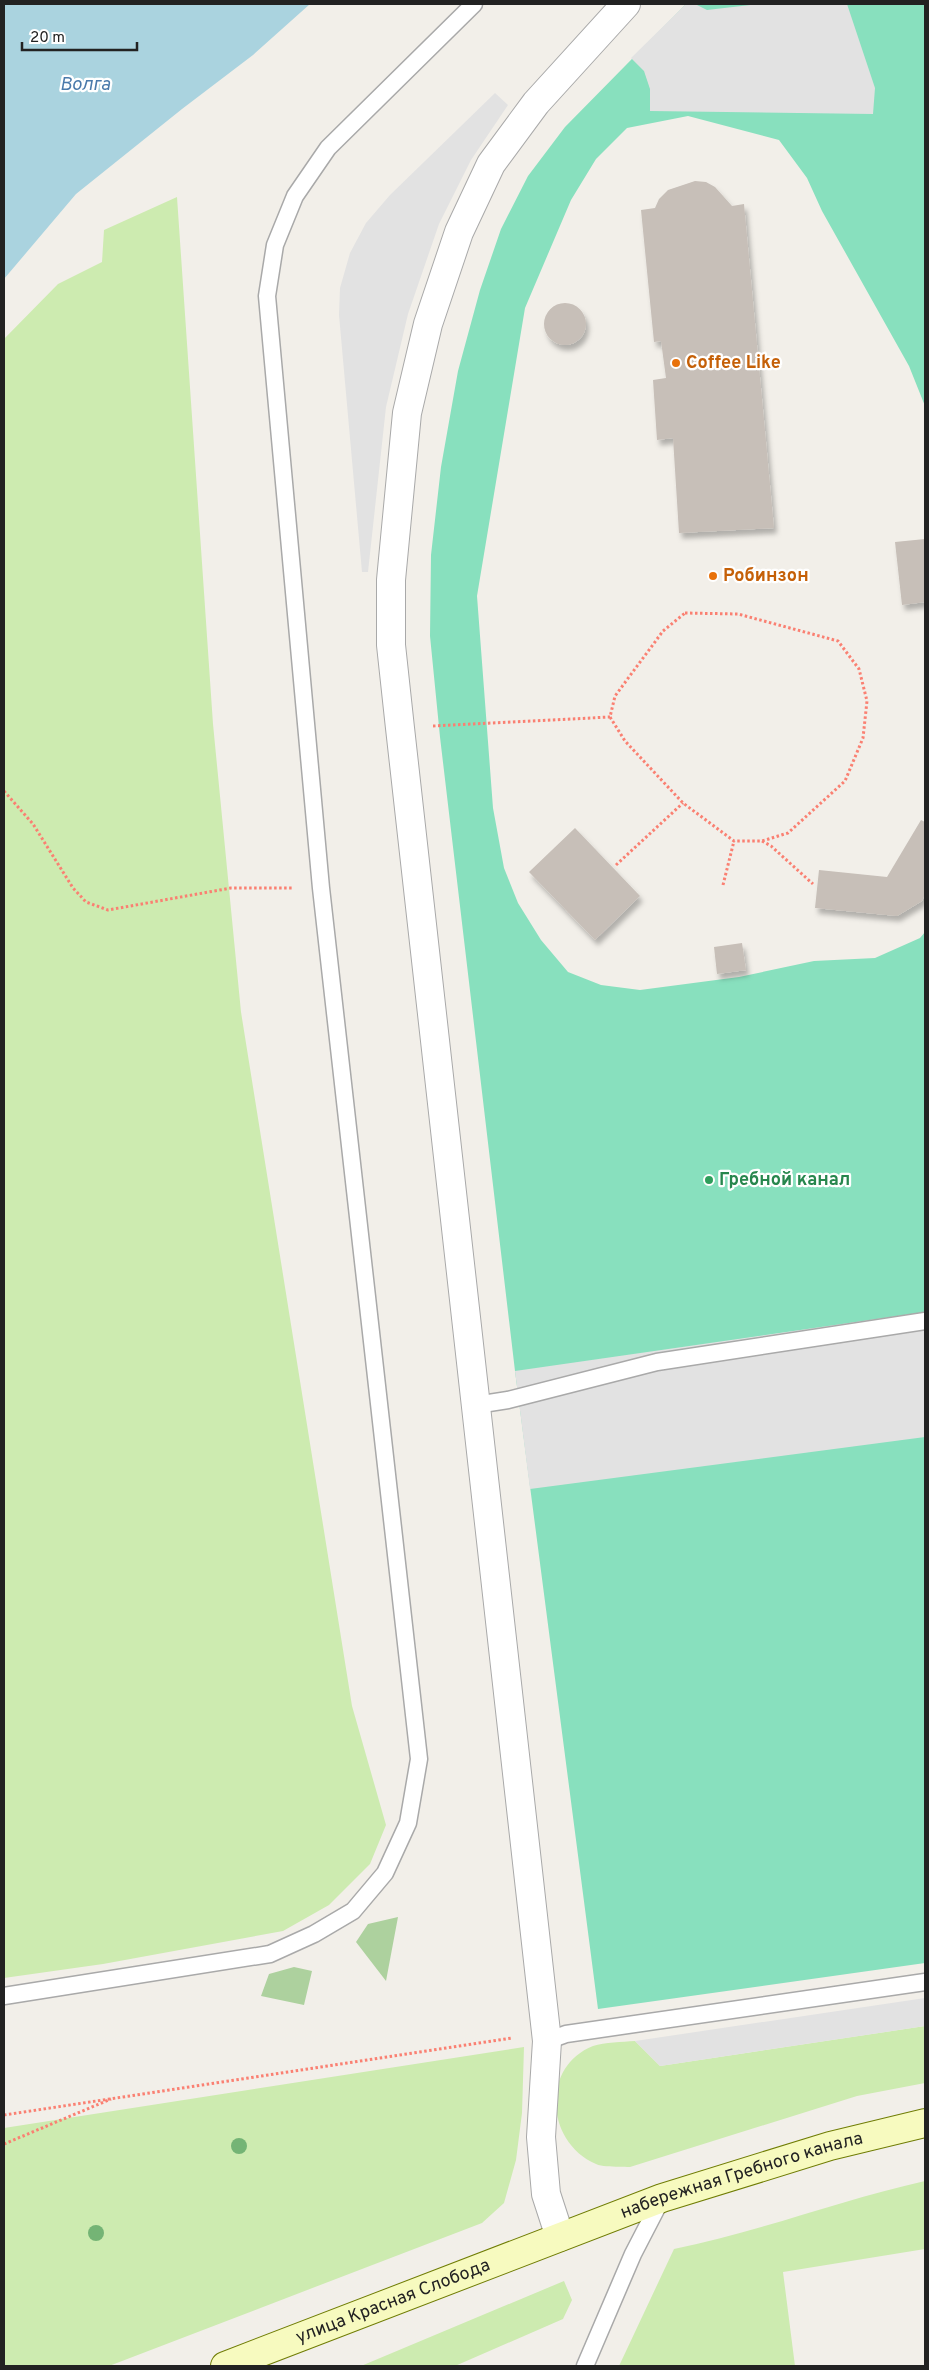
<svg xmlns="http://www.w3.org/2000/svg" width="929" height="2370" viewBox="0 0 929 2370" font-family="Overpass,sans-serif">
<style>
.grass{fill:#cdebb0}
.forest{fill:#add19e}
.pitch{fill:#88e0be}
.parking{fill:#e2e2e2}
.water{fill:#aad3df}
.building{fill:#c7bfb8;filter:url(#shadow)}
.lines{fill:none;stroke-linecap:round;stroke-linejoin:round}
.lane-casing{stroke:#a9a9a9;stroke-width:19}
.street-casing{stroke:#a9a9a9;stroke-width:30}
.secondary-casing{stroke:#707d05;stroke-width:30}
.path{stroke:#fa8072;stroke-width:3;stroke-dasharray:2.5 2.5;stroke-linecap:butt}
.lane{stroke:#fff;stroke-width:16}
.street{stroke:#fff;stroke-width:28}
.secondary{stroke:#f7fabf;stroke-width:28}
.tree{fill:#74b475}
.food-dot{fill:#e8710a;stroke:#fff;stroke-width:2}
.leisure-dot{fill:#2e9e5b;stroke:#fff;stroke-width:2}
.labels{text-anchor:middle;dominant-baseline:central;stroke-width:4.5;stroke-linejoin:round;paint-order:stroke}
.food-label{font-size:18px;font-weight:bold;fill:#c56008;stroke:#fff;text-anchor:start}
.leisure-label{font-size:18px;font-weight:bold;fill:#27864d;stroke:#fff;text-anchor:start}
.street-label{font-size:18px;fill:#222;stroke:#fff}
.water-label{font-size:19px;font-style:italic;fill:#4a7aab;stroke:#fff}
</style>
<defs>
<filter id="shadow"><feDropShadow dx="3" dy="5.5" stdDeviation="2.5" flood-color="#0004"/></filter>
</defs>
<rect width="100%" height="100%" fill="#f2efe9"/>
<!-- grass -->
<path class="grass" d="M177 197 213 724 241 1012 352 1706 386 1825 370 1864 329 1905 283 1931 103 1964 4 1978V339L58 284 102 262 104 230Z
M925 2026V2083L857 2096 630 2167C620 2166 605 2168 596 2164 546 2143 540 2067 593 2046 605 2042 622 2042 635 2041L660 2066Z
M524 2047 522 2113 516 2160 504 2203 482 2223 109 2366H4V2128Z
M925 2181V2249L783 2272 795 2366H619L674 2249C759 2232 840 2200 925 2181Z
M564 2281 572 2300 563 2319 455 2366H361Z"/>
<!-- forest -->
<path class="forest" d="M398 1917 386 1981 356 1942 368 1924Z
M294 1967 312 1971 304 2005 261 1996 269 1974Z"/>
<!-- pitch -->
<path class="pitch" d="M686 4H925V406L909 366 822 211 807 178 779 140 688 116 627 128 596 159 571 200 525 308 477 596 493 808 504 868 518 903 541 940 568 972 601 985 640 990 739 977 814 961 875 958 920 938 925 932V1963L598 2009 515 1371 440 737 430 636 431 555 441 467 458 371 480 290 501 229 528 176 565 127Z"/>
<!-- parking -->
<path class="parking" d="M686 4H695L707 10 759 4H847L875 88 873 114 650 111V89L644 71 631 58Z
M495 93 508 105 471 160 439 224 408 314 386 407 368 572H362L339 315 340 288 350 253 366 223 390 195Z
M925 1312V1437L530 1489 515 1371Z
M925 1998V2026L660 2066 635 2041Z"/>
<!-- water -->
<path class="water" d="M4 4H310L253 55 182 109 76 194 4 279Z"/>
<!-- building -->
<path class="building" d="M695 181 706 182 715 187 732 206 744 204 774 528 679 533 673 438 657 440 653 380 666 378 661 341 654 342 641 210 655 208 659 199 668 190Z
M544 324a21 21 0 1 1 42 0a21 21 0 1 1-42 0Z
M925 539V602L902 605 895 542Z
M921 820 925 822V894L922 901 897 916 815 908 819 870 887 877Z
M575 828 640 896 595 940 529 872Z
M742 943 746 970 717 974 714 947Z"/>
<g class="lines">
<defs>
<path id="lane" d="M476 1405 508 1400 657 1362 925 1321
M4 1996 270 1954 314 1934 353 1911 385 1873 408 1823 419 1759 321 888 267 296 275 245 295 196 328 148 474 4
M547 2041 566 2034 925 1982
M585 2366 633 2254 662 2198"/>
<path id="street" d="M560 2237 546 2194 541 2137 547 2041 400 728 391 645V580L407 413 428 324 459 232 491 164 536 103 626 4"/>
<g id="secondary">
<path id="s1" d="M225 2366 662 2198 830 2146 925 2123"/>
</g>
</defs>
<!-- lane casing -->
<use href="#lane" class="lane-casing"/>
<!-- street casing -->
<use href="#street" class="street-casing"/>
<!-- secondary casing -->
<use href="#secondary" class="secondary-casing"/>
<!-- path -->
<path class="path" d="M685 613 738 614 838 641 859 669 867 701 863 738 845 781 788 833 762 841H734L683 803 625 741 610 717 615 696 663 631Z
M433 726 610 717
M4 791 33 824 73 888 86 902 108 910 231 888H293
M762 841 771 846 813 884
M616 865 683 803
M723 885 734 841
M4 2115 512 2038
M4 2144 111 2099"/>
<!-- lane -->
<use href="#lane" class="lane"/>
<!-- street -->
<use href="#street" class="street"/>
<!-- secondary -->
<use href="#secondary" class="secondary"/>
</g>
<!-- trees -->
<g class="tree">
<circle cx="239" cy="2146" r="8"/>
<circle cx="96" cy="2233" r="8"/>
</g>
<!-- markers -->
<g class="food-dot">
<circle cx="676" cy="363" r="5"/>
<circle cx="713" cy="576" r="5"/>
</g>
<circle class="leisure-dot" cx="709" cy="1180" r="5"/>
<g class="labels">
<!-- food labels -->
<g class="food-label">
<text x="686" y="363">Coffee Like</text>
<text x="723" y="576">Робинзон</text>
</g>
<!-- leisure labels -->
<g class="leisure-label">
<text x="719" y="1180">Гребной канал</text>
</g>
<!-- street labels -->
<g class="street-label">
<text stroke="none"><textPath href="#s1" startOffset="551">набережная Гребного канала</textPath></text>
<text stroke="none"><textPath href="#s1" startOffset="180">улица Красная Слобода</textPath></text>
</g>
<!-- water labels -->
<g class="water-label">
<text x="85" y="85">Волга</text>
</g>
</g>
<!-- border -->
<rect width="929" height="2370" fill="none" stroke="#222222" stroke-width="10"/>
<!-- scale -->
<path d="M22 42v8h115v-8" fill="none" stroke="#222222" stroke-width="2.5"/>
<text x="30" y="42" font-size="15" fill="#222222" stroke="#ffffff" stroke-width="4" paint-order="stroke">20 m</text>
</svg>
